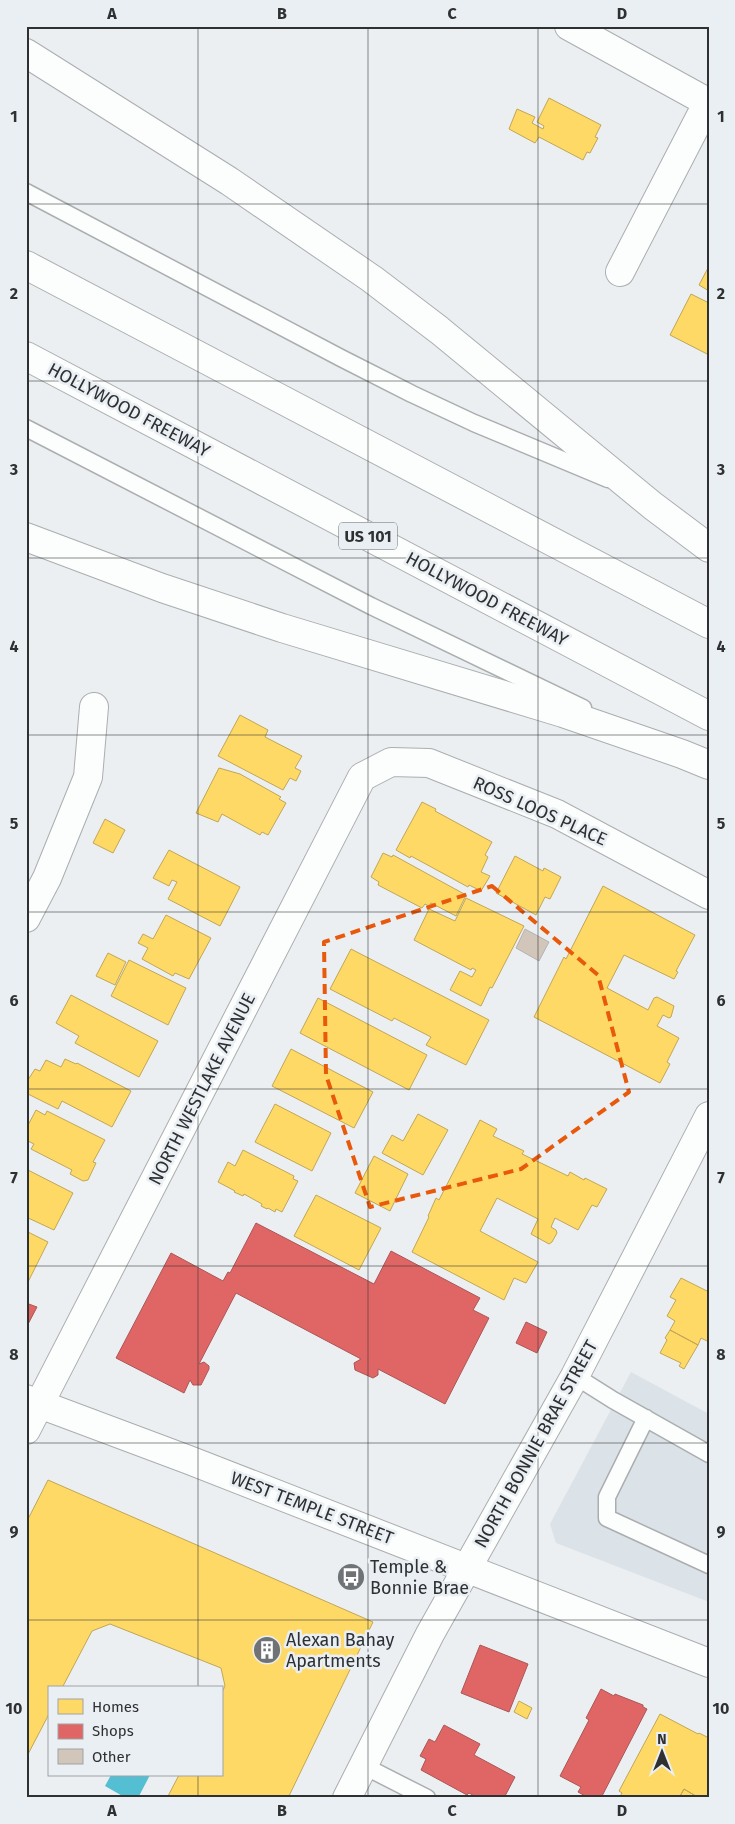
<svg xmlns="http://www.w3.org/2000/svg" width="735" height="1824" viewBox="0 0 735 1824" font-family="'Fira Sans',sans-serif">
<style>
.built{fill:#dbe2e8}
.water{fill:#54bed3}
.homes{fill:#ffd966;stroke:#c0a656}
.shops{fill:#e06666;stroke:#ab5656}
.building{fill:#d2c5ba;stroke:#b3b4b4}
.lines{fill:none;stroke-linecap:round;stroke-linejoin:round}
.service-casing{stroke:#abaeaf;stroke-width:19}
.minor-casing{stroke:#abaeaf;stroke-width:30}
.secondary-casing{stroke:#abaeaf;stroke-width:30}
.motorway-casing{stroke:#abaeaf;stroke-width:30}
.service{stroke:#fcfdfd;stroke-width:16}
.minor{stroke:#fcfdfd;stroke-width:28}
.secondary{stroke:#fcfdfd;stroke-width:28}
.motorway{stroke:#fcfdfd;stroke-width:28}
.marked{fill:none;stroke:#e8590c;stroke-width:4;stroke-dasharray:10 6;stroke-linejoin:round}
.grid{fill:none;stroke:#2e3032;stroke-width:1;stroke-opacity:0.55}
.labels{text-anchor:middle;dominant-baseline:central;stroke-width:5;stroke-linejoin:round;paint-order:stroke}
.shield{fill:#eaeff4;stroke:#66696c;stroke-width:1}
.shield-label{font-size:16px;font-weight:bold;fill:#2e3032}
.street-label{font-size:18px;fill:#2e3032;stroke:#eaeff4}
.poi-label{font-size:18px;fill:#2e3032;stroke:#eaeff4;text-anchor:start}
.neatline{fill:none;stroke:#2e3032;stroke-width:2}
.grid-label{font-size:16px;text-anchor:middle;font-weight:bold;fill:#2e3032}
</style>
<rect width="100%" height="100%" fill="#eceff2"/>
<!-- built -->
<path class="built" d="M631 1372 709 1414V1602L556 1543 550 1524Z"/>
<!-- water -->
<path class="water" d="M111 1775H150L138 1798H126L105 1786Z"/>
<!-- homes -->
<path class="homes" d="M549 98 601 125 595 137 598 138 590 153 587 152 583 160 539 137 535 143 509 129 517 109 535 117 532 123 543 129 544 126 537 122Z
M709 266V291L699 285Z
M691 294 709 303V355L670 335Z
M240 715 268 730 265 737 302 756 295 768 301 771 296 781 290 778 283 790 218 756Z
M219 768 240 774 281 797 279 799 286 803 268 835 262 832 260 835 222 814 218 822 196 813Z
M422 802 436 809 435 811 492 842 485 855 488 857 481 872 490 876 481 891 469 885 468 887 411 856 410 858 396 850Z
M105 819 125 830 113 853 93 843Z
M169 850 240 887 220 926 168 899 177 882 172 880 169 886 153 878Z
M383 853 392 857 393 855 466 895 456 916 431 903 429 906 425 904 422 908 378 885 379 882 371 877Z
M515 856 543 871 544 868 561 877 550 899 545 897 536 915 496 893Z
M603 886 695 935 676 971 678 972 674 979 624 955 607 988 648 1010 654 998 657 997 674 1006 671 1017 669 1018 663 1015 657 1026 679 1038 667 1062 670 1064 660 1083 534 1017 564 957 566 959Z
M466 898 524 926 492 988 490 987 481 1006 450 990 460 971 472 977 476 970 472 968 471 970 414 940 429 909 455 921Z
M166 915 211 938 189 979 175 973 173 976 142 959 148 948 138 943 143 934 153 939Z
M351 949 489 1020 466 1065 426 1045 431 1037 394 1018 392 1021 330 989Z
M108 953 126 962 115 985 96 976Z
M129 960 186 988 168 1025 111 996Z
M71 995 158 1041 139 1077 75 1043 79 1036 56 1023Z
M318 998 427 1055 409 1090 300 1033Z
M291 1049 373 1092 354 1128 272 1086Z
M65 1059 76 1064 77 1063 131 1091 112 1127 62 1101 58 1109 26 1093V1083L35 1069 40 1071 46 1060 61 1067Z
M275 1104 331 1133 312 1171 255 1142Z
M36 1110 45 1115 47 1111 105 1140 93 1162 96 1163 88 1180 83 1181 70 1174 72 1170 31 1149 34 1144 26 1140V1129Z
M418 1114 448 1130 423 1175 382 1153 392 1135 403 1141Z
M480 1120 497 1129 493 1136 524 1151 522 1154 568 1176 570 1172 584 1180 585 1178 607 1189 597 1207 592 1205 578 1230 555 1218 551 1227 556 1230 557 1233 552 1242 549 1244 531 1234 538 1219 497 1198 480 1231 538 1262 526 1283 514 1278 504 1300 412 1252 429 1217 428 1216 436 1198 439 1200Z
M243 1150 294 1176 293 1179 298 1181 282 1212 276 1209 275 1212 268 1208 267 1209 261 1206 262 1204 244 1194 243 1196 234 1192 235 1191 218 1182 228 1162 235 1166Z
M374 1156 408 1174 390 1211 355 1193Z
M26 1169 73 1193 54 1230 26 1217Z
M316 1195 381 1228 359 1270 294 1236Z
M26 1231 48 1242 27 1284H26Z
M681 1278 707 1291 709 1288V1342L701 1338 698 1345 670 1330 675 1321 667 1316 676 1300 670 1297Z
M670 1330 698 1345 684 1369 679 1366 681 1363 660 1353 667 1340 665 1338Z
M48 1480 373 1622 288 1798H167L179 1775H221V1694L225 1686 221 1668 110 1624 92 1631 62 1688H49V1714L26 1758V1523Z
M519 1701 532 1708 527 1719 514 1712Z
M660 1714 698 1734 699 1733 709 1738V1798H699L684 1789 679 1798H619L622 1793 619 1791Z
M684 1789 699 1798H679Z"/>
<!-- shops -->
<path class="shops" d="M256 1223 374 1284 391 1251 480 1298 473 1310 489 1318 445 1404 378 1369V1375L373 1378 355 1370 354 1363 361 1359 236 1293 199 1364 204 1362 209 1366V1369L201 1385H193L190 1380 184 1393 116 1358 171 1253 223 1281 228 1272 230 1273Z
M26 1303 37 1307 26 1328Z
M526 1322 547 1332 537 1353 516 1343Z
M480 1645 528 1664 509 1712 461 1693Z
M601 1689 614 1696 615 1694 643 1705V1707L647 1709 601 1798H589L578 1792 581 1787 560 1776 589 1720 586 1718Z
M444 1725 480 1744 474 1755 515 1777 504 1798H478L469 1793 467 1795 421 1770 426 1759 420 1756 429 1739 435 1742Z"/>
<!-- building -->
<path class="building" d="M525 929 549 942 539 961 516 948Z"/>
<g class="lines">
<defs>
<path id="service" d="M26 192 341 358 412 394 474 423 608 479
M26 428 371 606 583 708
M575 1376 613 1400 709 1454
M646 1418 607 1497V1518L709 1565
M364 1766 427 1798"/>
<path id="minor" d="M569 26 709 103
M620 272 708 102
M26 918 47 878 88 777 94 707
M26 1430 362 777 391 762 429 763 557 814 709 895
M347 1798 430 1634 575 1376 709 1116"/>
<path id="secondary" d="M26 1399 189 1460 709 1663"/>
<path id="motorway" d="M26 53 229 181 372 279 439 330 653 506 709 548
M26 265 709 624
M26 356 709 716
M26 537 162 588 282 628 563 713 682 754 709 765"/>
</defs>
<!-- service casing -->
<use href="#service" class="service-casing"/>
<!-- minor casing -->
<use href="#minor" class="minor-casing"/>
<!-- secondary casing -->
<use href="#secondary" class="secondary-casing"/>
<!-- motorway casing -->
<use href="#motorway" class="motorway-casing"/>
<!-- service -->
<use href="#service" class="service"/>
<!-- minor -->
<use href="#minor" class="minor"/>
<!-- secondary -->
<use href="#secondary" class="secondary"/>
<!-- motorway -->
<use href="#motorway" class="motorway"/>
</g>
<!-- marked area -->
<path class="marked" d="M492 886 598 975 629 1092 521 1169 370 1207 326 1075 324 942Z"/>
<!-- grid -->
<path class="grid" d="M198 26V1688M368 26V1798M538 26V1798M26 204H709M26 381H709M26 558H709M26 735H709M26 912H709M26 1089H709M26 1266H709M26 1443H709M26 1620H709M198 1775V1798"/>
<!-- icons -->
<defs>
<symbol id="bus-disc" viewBox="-11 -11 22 22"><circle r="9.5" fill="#707375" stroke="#eaeff4"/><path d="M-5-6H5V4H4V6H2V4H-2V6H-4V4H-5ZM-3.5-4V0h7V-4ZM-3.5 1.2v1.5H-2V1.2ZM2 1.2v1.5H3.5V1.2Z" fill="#fff"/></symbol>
<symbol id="building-disc" viewBox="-11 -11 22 22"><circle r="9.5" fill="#707375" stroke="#eaeff4"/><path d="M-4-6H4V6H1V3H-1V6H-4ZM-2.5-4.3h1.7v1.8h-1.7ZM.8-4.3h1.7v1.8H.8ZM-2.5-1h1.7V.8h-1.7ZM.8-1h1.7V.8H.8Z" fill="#fff"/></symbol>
</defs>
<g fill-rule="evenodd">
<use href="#bus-disc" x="335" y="1561" width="32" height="32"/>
<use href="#building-disc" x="251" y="1634" width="32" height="32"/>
</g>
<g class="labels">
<!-- shield labels -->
<rect class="shield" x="339" y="522.5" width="58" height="27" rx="4"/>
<g class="shield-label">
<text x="368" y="536">US 101</text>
</g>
<!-- street labels -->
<g class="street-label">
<text transform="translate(129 410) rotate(28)">HOLLYWOOD FREEWAY</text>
<text transform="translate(487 599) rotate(28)">HOLLYWOOD FREEWAY</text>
<text transform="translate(540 811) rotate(24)">ROSS LOOS PLACE</text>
<text transform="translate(202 1089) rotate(-63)">NORTH WESTLAKE AVENUE</text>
<text transform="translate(536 1444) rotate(-61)">NORTH BONNIE BRAE STREET</text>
<text transform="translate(312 1508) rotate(21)">WEST TEMPLE STREET</text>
</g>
<!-- poi labels -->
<g class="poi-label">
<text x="370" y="1567">Temple &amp;<tspan x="370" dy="21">Bonnie Brae</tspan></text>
<text x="286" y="1640">Alexan Bahay<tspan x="286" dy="21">Apartments</tspan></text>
</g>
</g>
<!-- border -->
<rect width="735" height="1824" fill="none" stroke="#eaeff4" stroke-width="55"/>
<!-- legend -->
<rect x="48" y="1686" width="175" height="90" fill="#eaeff4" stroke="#9fa3a6"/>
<rect x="58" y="1699" width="25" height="15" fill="#ffd966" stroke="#9fa3a6"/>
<text x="92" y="1712" font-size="15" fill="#2e3032">Homes</text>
<rect x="58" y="1724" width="25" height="15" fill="#e06666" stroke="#9fa3a6"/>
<text x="92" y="1736" font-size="15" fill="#2e3032">Shops</text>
<rect x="58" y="1749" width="25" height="15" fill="#d2c5ba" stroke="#9fa3a6"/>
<text x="92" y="1762" font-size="15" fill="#2e3032">Other</text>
<!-- north arrow -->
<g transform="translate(662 1752)" stroke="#eaeff4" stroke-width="4" paint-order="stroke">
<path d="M0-4L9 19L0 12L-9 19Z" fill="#2e3032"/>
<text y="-8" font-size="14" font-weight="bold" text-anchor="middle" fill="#2e3032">N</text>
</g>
<rect x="28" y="28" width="680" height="1768" class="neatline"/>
<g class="grid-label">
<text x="112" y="19">A</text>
<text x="282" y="19">B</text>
<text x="452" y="19">C</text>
<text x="622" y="19">D</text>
<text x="14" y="122">1</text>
<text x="721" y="122">1</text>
<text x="14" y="299">2</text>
<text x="721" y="299">2</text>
<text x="14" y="475">3</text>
<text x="721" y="475">3</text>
<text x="14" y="652">4</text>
<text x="721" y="652">4</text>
<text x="14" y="829">5</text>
<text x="721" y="829">5</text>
<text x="14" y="1006">6</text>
<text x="721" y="1006">6</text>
<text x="14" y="1183">7</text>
<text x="721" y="1183">7</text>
<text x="14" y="1360">8</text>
<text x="721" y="1360">8</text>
<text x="14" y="1537">9</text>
<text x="721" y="1537">9</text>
<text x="14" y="1714">10</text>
<text x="721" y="1714">10</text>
<text x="112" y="1816">A</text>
<text x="282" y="1816">B</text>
<text x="452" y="1816">C</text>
<text x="622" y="1816">D</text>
</g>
</svg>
